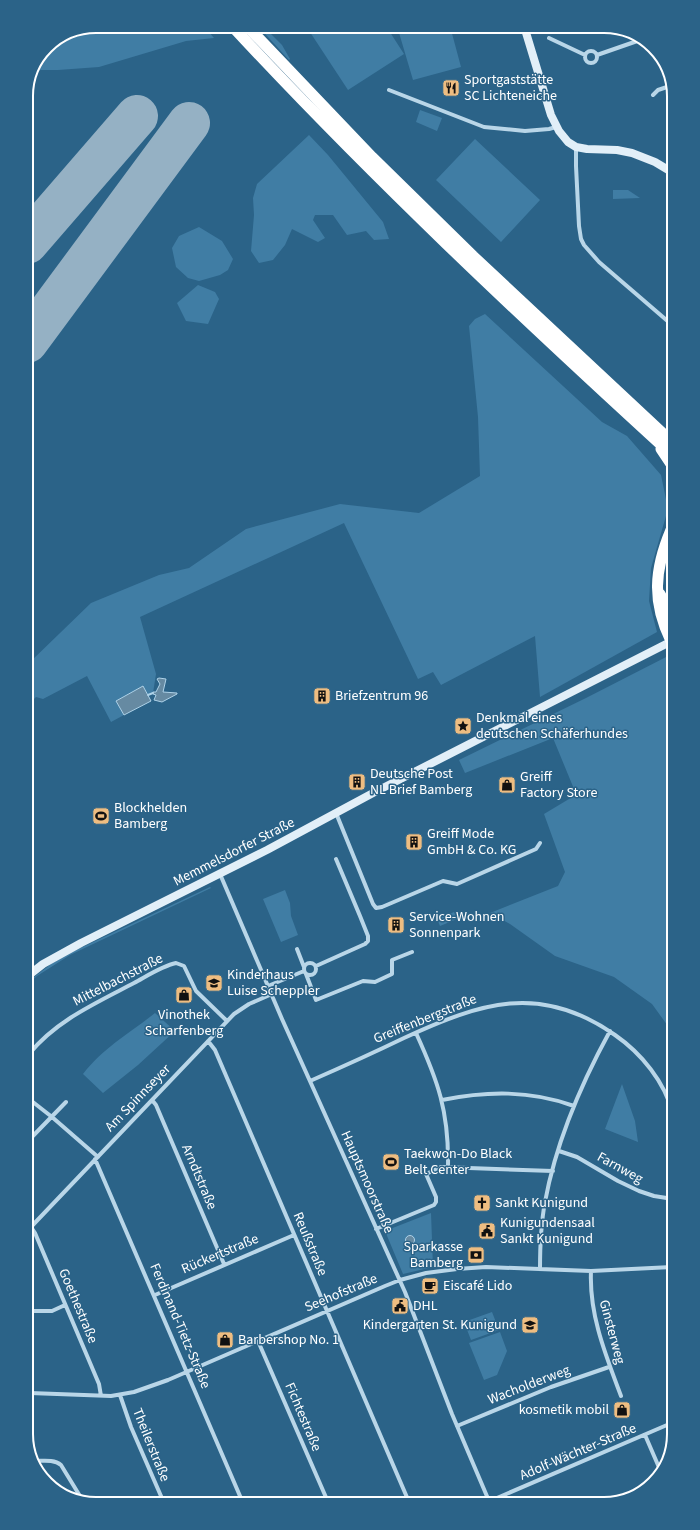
<svg xmlns="http://www.w3.org/2000/svg" width="700" height="1530" viewBox="0 0 700 1530" font-family="'Source Sans 3',sans-serif">
<style>
.green{fill:#407da4}
.water{fill:#668aa2;stroke:#aed2e8}
.lines{fill:none;stroke-linecap:round;stroke-linejoin:round}
.stream{stroke:#aed2e8;stroke-width:2}
.runway{stroke:#95b1c4;stroke-width:42}
.street{stroke:#b9d6e8;stroke-width:4}
.secondary{stroke:#e2eff8;stroke-width:8}
.highway{stroke:#fff;stroke-width:11}
.labels{text-anchor:middle;dominant-baseline:central;stroke-width:3;stroke-linejoin:round;paint-order:stroke}
.poi-label{font-size:14px;fill:#fff;stroke:#2b6388;text-anchor:start}
.street-label{font-size:14px;fill:#fff;stroke:#2b6388}
.rim{fill:none;stroke:#fff;stroke-width:2}
</style>
<rect width="100%" height="100%" fill="#2b6388"/>
<!-- green -->
<path class="green" d="M96 26H204L214 38 186 41 99 67 58 70H40V62L47 46 70 31Z
M258 26H263L282 45 290 59 289 60Z
M306 26H386L404 54 348 90Z
M397 26H450L461 67 413 80Z
M420 110 442 118 437 131 416 122Z
M309 135 328 155 383 222 389 239 374 240 366 231 347 235 333 215H315L313 220 325 238 318 242 292 229 285 245 273 260 259 263 251 251 254 215 253 198 257 184Z
M475 139 540 200 501 242 436 180Z
M613 190H628L640 198 613 199Z
M199 227 222 241 233 259 228 270 220 275 199 281 188 278 176 267 172 248 179 236Z
M198 285 215 292 219 299 208 324 186 321 177 303Z
M485 314 602 422 627 436 661 475 668 509 651 568 649 601 657 632 540 697 535 636 441 685 433 672 418 679 344 523 140 617 156 674 153 693 148 695 143 686 116 701 124 715 111 722 87 676 43 699 36 697 28 705V664L91 603 159 575 189 568 246 529 340 504 419 513 480 476 478 417 469 326 475 319Z
M672 654 673 1033 652 1004 614 977 555 956 510 924 490 913 558 886 565 872 544 814 574 796V789L553 738 465 773 459 760 586 698Z
M210 887 211 888 70 955 37 976 29 983V981L51 964 72 952Z
M285 890 290 903 291 916 298 935 281 942 263 899Z
M454 912 457 919 440 926 437 919Z
M155 1013 175 1031 138 1065 103 1093 83 1074C104 1047 129 1034 155 1013Z
M622 1084 635 1121 638 1142 605 1129Z
M431 1213 433 1267 403 1274 385 1231Z
M492 1312 499 1330 471 1340 464 1322Z
M500 1332 507 1351 497 1375 484 1380 469 1343Z"/>
<!-- water -->
<path class="water" d="M159 678 166 679 163 692 177 693V694L162 702 154 700 156 695 153 694V692H156L160 684 157 679Z
M143 686 151 701 124 715 116 701Z
M405.5 1240a4.5 4.5 0 1 1 9 0a4.5 4.5 0 1 1-9 0Z"/>
<g class="lines">
<!-- stream -->
<path class="stream" d="M148 695 153 693"/>
<!-- runway -->
<path class="runway" d="M27 243 137 116
M27 342 189 123"/>
<!-- street -->
<path class="street" d="M549 38 585 55
M585 57a6 6 0 1 1 12 0a6 6 0 1 1-12 0Z
M597 55 643 39
M389 90 484 127 525 131 549 129 556 127
M653 95 658 90 670 86
M576 147V166L579 226 581 239 584 245 599 262 671 324
M336 813 373 904 376 908 382 907 443 881 457 884 536 849 540 843
M220 874 282 1019 405 1292 452 1414 489 1501
M297 949 304 967
M304 969a6 6 0 1 1 12 0a6 6 0 1 1-12 0Z
M316 966 365 944 368 941V936L360 916 336 859
M306 974 316 1000 363 981 375 982 392 974V960L412 952
M268 986 304 971
M416 1033C438 1081 449 1112 448 1166
M208 1041 215 1050 409 1502
M29 1054C57 1020 96 1003 134 983 147 976 162 966 176 963L184 966 196 991 227 1021
M310 1081C342 1067 373 1053 404 1038 480 1003 540 982 615 1035 641 1053 665 1082 673 1114
M29 1099 52 1117 98 1157
M152 1100 156 1105 224 1264
M442 1100C487 1091 530 1090 574 1106
M29 1140 66 1102
M559 1151 577 1157 618 1181 639 1191 654 1196 673 1199
M95 1159 243 1503
M673 1212 672 1267 674 1283
M31 1227 35 1233 99 1384 101 1396
M29 1229 234 1014 249 1004 272 994
M376 1229 434 1205 436 1202V1197L426 1174 441 1167 553 1171
M540 1269C540 1246 541 1223 545 1202 556 1142 581 1084 610 1031
M591 1271C589 1315 606 1356 621 1396
M155 1295 294 1235
M29 1311H52L65 1305
M258 1341 328 1502
M30 1393 111 1396 134 1392 168 1380 385 1286 400 1280 426 1273 457 1269 486 1267 591 1271 672 1267
M120 1395 131 1427 164 1503
M457 1426 551 1387 609 1367
M645 1435 661 1472
M33 1461C43 1461 54 1459 61 1465L83 1501
M490 1501 674 1422"/>
<!-- secondary -->
<path class="secondary" d="M524 26 551 115 559 131 568 142 576 147 587 149 617 150 632 153 655 162 670 171
M29 975 43 964 81 943 267 850 373 793 672 641"/>
<!-- highway -->
<path class="highway" d="M232 26C371 176 520 316 671 454
M247 26 372 157 473 256 671 441
M661 449 671 464
M660 594 672 617
M671 641C652 602 654 570 671 530"/>
</g>
<!-- icons -->
<defs>
<symbol id="restaurant-square" viewBox="-11 -11 22 22"><rect x="-9" y="-9" width="18" height="18" rx="4" fill="#eebd81" stroke="#2b6388"/><path d="M-5-6h1v4h1v-4h1v4h1v-4h1v5L-1.5 .5V6h-2V.5L-5-1ZM5-6V6H3V1.5H1.5Q1.5-4 5-6Z" fill="#111"/></symbol>
<symbol id="building-square" viewBox="-11 -11 22 22"><rect x="-9" y="-9" width="18" height="18" rx="4" fill="#eebd81" stroke="#2b6388"/><path d="M-4-6H4V6H1V3H-1V6H-4ZM-2.5-4.3h1.7v1.8h-1.7ZM.8-4.3h1.7v1.8H.8ZM-2.5-1h1.7V.8h-1.7ZM.8-1h1.7V.8H.8Z" fill="#111"/></symbol>
<symbol id="sight-square" viewBox="-11 -11 22 22"><rect x="-9" y="-9" width="18" height="18" rx="4" fill="#eebd81" stroke="#2b6388"/><path d="M0-6L1.8-2.2L6-1.7L2.9 1.2L3.7 5.4L0 3.3L-3.7 5.4L-2.9 1.2L-6-1.7L-1.8-2.2Z" fill="#111"/></symbol>
<symbol id="shop-square" viewBox="-11 -11 22 22"><rect x="-9" y="-9" width="18" height="18" rx="4" fill="#eebd81" stroke="#2b6388"/><path d="M-5-2.5h2.3a2.7 3.5 0 0 1 5.4 0H5L5.5 6h-11ZM-1.5-2.5h3a1.5 2.3 0 0 0-3 0Z" fill="#111"/></symbol>
<symbol id="stadium-square" viewBox="-11 -11 22 22"><rect x="-9" y="-9" width="18" height="18" rx="4" fill="#eebd81" stroke="#2b6388"/><path d="M0-5a6.5 5 0 1 0 0 10a6.5 5 0 1 0 0-10ZM-3.5-1.8h7v3.6h-7Z" fill="#111"/></symbol>
<symbol id="school-square" viewBox="-11 -11 22 22"><rect x="-9" y="-9" width="18" height="18" rx="4" fill="#eebd81" stroke="#2b6388"/><path d="M0-5L7-2L0 1L-7-2ZM-4 1L0 2.5L4 1V4Q0 6-4 4Z" fill="#111"/></symbol>
<symbol id="church-square" viewBox="-11 -11 22 22"><rect x="-9" y="-9" width="18" height="18" rx="4" fill="#eebd81" stroke="#2b6388"/><path d="M-1.2-6h2.4v3.5h3.3v2.4h-3.3V6h-2.4V-.1h-3.3v-2.4h3.3Z" fill="#111"/></symbol>
<symbol id="civic-square" viewBox="-11 -11 22 22"><rect x="-9" y="-9" width="18" height="18" rx="4" fill="#eebd81" stroke="#2b6388"/><path d="M-.6-6.5H3V-4.5H.6V-3L4-1V1h2V6H-6V1h2V-1L-.6-3ZM-1.2 2.5V6h2.4V2.5Z" fill="#111"/></symbol>
<symbol id="bank-square" viewBox="-11 -11 22 22"><rect x="-9" y="-9" width="18" height="18" rx="4" fill="#eebd81" stroke="#2b6388"/><path d="M-6-4H6V4H-6ZM0-2.3a2.3 2.3 0 1 0 0 4.6a2.3 2.3 0 1 0 0-4.6Z" fill="#111"/></symbol>
<symbol id="cafe-square" viewBox="-11 -11 22 22"><rect x="-9" y="-9" width="18" height="18" rx="4" fill="#eebd81" stroke="#2b6388"/><path d="M-5.5-4.5H6V0H3Q3 3.5 0 3.5H-2.5Q-5.5 3.5-5.5 0ZM3-3.2v2h1.7v-2ZM-6 4.5H4V6H-6Z" fill="#111"/></symbol>
</defs>
<g fill-rule="evenodd">
<use href="#restaurant-square" x="441" y="78" width="20" height="20"/>
<use href="#building-square" x="312" y="686" width="20" height="20"/>
<use href="#sight-square" x="453" y="716" width="20" height="20"/>
<use href="#building-square" x="347" y="772" width="20" height="20"/>
<use href="#shop-square" x="497" y="775" width="20" height="20"/>
<use href="#stadium-square" x="91" y="806" width="20" height="20"/>
<use href="#building-square" x="404" y="832" width="20" height="20"/>
<use href="#building-square" x="386" y="915" width="20" height="20"/>
<use href="#school-square" x="204" y="973" width="20" height="20"/>
<use href="#shop-square" x="174" y="985" width="20" height="20"/>
<use href="#stadium-square" x="381" y="1152" width="20" height="20"/>
<use href="#church-square" x="472" y="1193" width="20" height="20"/>
<use href="#civic-square" x="477" y="1221" width="20" height="20"/>
<use href="#bank-square" x="466" y="1245" width="20" height="20"/>
<use href="#cafe-square" x="420" y="1276" width="20" height="20"/>
<use href="#civic-square" x="390" y="1296" width="20" height="20"/>
<use href="#school-square" x="520" y="1315" width="20" height="20"/>
<use href="#shop-square" x="215" y="1330" width="20" height="20"/>
<use href="#shop-square" x="612" y="1400" width="20" height="20"/>
</g>
<g class="labels">
<!-- poi labels -->
<g class="poi-label">
<text x="464" y="80">Sportgaststätte<tspan x="464" dy="16">SC Lichteneiche</tspan></text>
<text x="335" y="696">Briefzentrum 96</text>
<text x="476" y="718">Denkmal eines<tspan x="476" dy="16">deutschen Schäferhundes</tspan></text>
<text x="370" y="774">Deutsche Post<tspan x="370" dy="16">NL Brief Bamberg</tspan></text>
<text x="520" y="777">Greiff<tspan x="520" dy="16">Factory Store</tspan></text>
<text x="114" y="808">Blockhelden<tspan x="114" dy="16">Bamberg</tspan></text>
<text x="427" y="834">Greiff Mode<tspan x="427" dy="16">GmbH &amp; Co. KG</tspan></text>
<text x="409" y="917">Service-Wohnen<tspan x="409" dy="16">Sonnenpark</tspan></text>
<text x="227" y="975">Kinderhaus<tspan x="227" dy="16">Luise Scheppler</tspan></text>
<text x="184" y="1015" text-anchor="middle">Vinothek<tspan x="184" dy="16">Scharfenberg</tspan></text>
<text x="404" y="1154">Taekwon-Do Black<tspan x="404" dy="16">Belt Center</tspan></text>
<text x="495" y="1203">Sankt Kunigund</text>
<text x="500" y="1223">Kunigundensaal<tspan x="500" dy="16">Sankt Kunigund</tspan></text>
<text x="463" y="1247" text-anchor="end">Sparkasse<tspan x="463" dy="16">Bamberg</tspan></text>
<text x="443" y="1286">Eiscafé Lido</text>
<text x="413" y="1306">DHL</text>
<text x="517" y="1325" text-anchor="end">Kindergarten St. Kunigund</text>
<text x="238" y="1340">Barbershop No. 1</text>
<text x="609" y="1410" text-anchor="end">kosmetik mobil</text>
</g>
<!-- street labels -->
<g class="street-label">
<text transform="translate(234 852) rotate(-27)">Memmelsdorfer Straße</text>
<text transform="translate(118 980) rotate(-27)">Mittelbachstraße</text>
<text transform="translate(425 1019) rotate(-22)">Greiffenbergstraße</text>
<text transform="translate(138 1098) rotate(-46)">Am Spinnseyer</text>
<text transform="translate(620 1168) rotate(29)">Farnweg</text>
<text transform="translate(199 1177) rotate(67)">Arndtstraße</text>
<text transform="translate(367 1182) rotate(66)">Hauptsmoorstraße</text>
<text transform="translate(310 1244) rotate(67)">Reußstraße</text>
<text transform="translate(220 1254) rotate(-23)">Rückertstraße</text>
<text transform="translate(341 1293) rotate(-23)">Seehofstraße</text>
<text transform="translate(78 1306) rotate(67)">Goethestraße</text>
<text transform="translate(180 1326) rotate(67)">Ferdinand-Tietz-Straße</text>
<text transform="translate(612 1332) rotate(75)">Ginsterweg</text>
<text transform="translate(529 1385) rotate(-21)">Wacholderweg</text>
<text transform="translate(303 1417) rotate(67)">Fichtestraße</text>
<text transform="translate(151 1445) rotate(68)">Theilerstraße</text>
<text transform="translate(578 1452) rotate(-23)">Adolf-Wächter-Straße</text>
</g>
</g>
<!-- crop -->
<path d="M0 0H700V1530H0ZM96 33H604A63 63 0 0 1 667 96V1434A63 63 0 0 1 604 1497H96A63 63 0 0 1 33 1434V96A63 63 0 0 1 96 33Z" fill="#2b6388" fill-rule="evenodd"/>
<path class="rim" d="M96 33H604A63 63 0 0 1 667 96V1434A63 63 0 0 1 604 1497H96A63 63 0 0 1 33 1434V96A63 63 0 0 1 96 33Z"/>
</svg>
